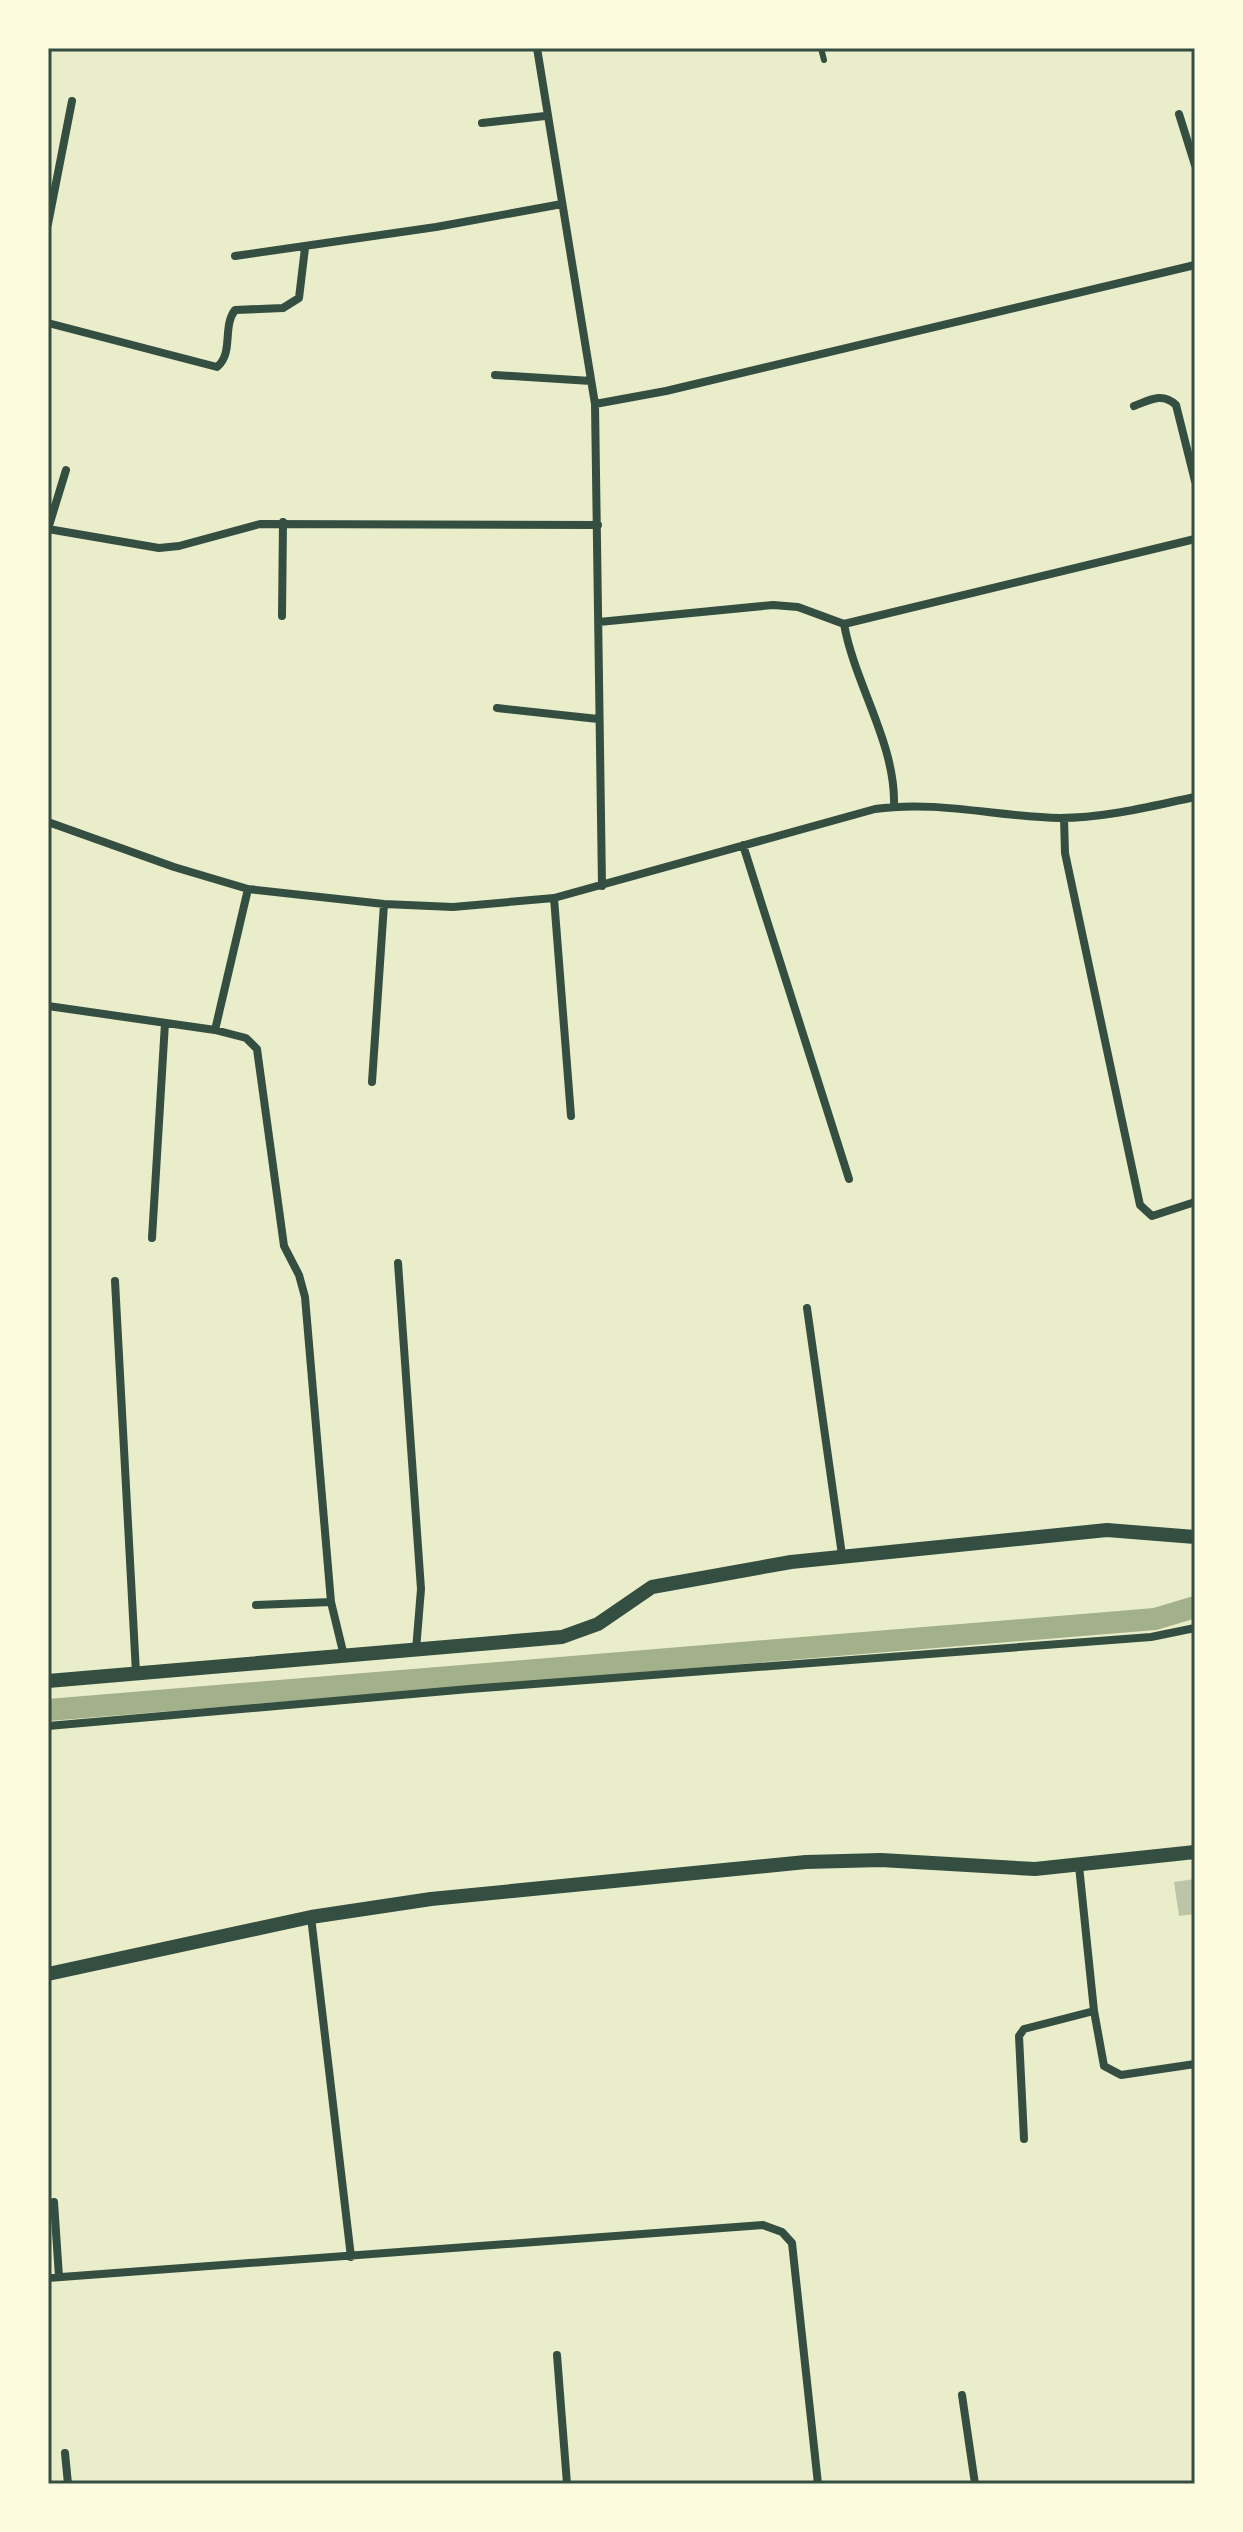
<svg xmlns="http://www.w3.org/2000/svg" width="1243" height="2532" viewBox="0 0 1243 2532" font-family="'Roboto Condensed',sans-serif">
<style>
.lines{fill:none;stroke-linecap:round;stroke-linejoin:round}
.canal{stroke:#a3b18a;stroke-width:22}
.building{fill:#bcc5a7}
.service{stroke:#344e41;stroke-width:6}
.minor{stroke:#344e41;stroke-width:8}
.tertiary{stroke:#344e41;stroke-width:14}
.neatline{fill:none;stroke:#344e41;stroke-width:3}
</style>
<rect width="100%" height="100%" fill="#e9edc9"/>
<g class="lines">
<!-- canal -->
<path class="canal" d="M48 1710 1155 1619 1195 1607"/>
</g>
<!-- building -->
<path class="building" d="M1195 1879V1914L1179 1916 1174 1882Z"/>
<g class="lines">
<!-- service -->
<path class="service" d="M821 48 824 60"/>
<!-- minor -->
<path class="minor" d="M537 48 595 404 602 886
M1179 114 1195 165
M482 123 545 116
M48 224 72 101
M235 256 436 227 562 204
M48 323 217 367C234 353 222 327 235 310L283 308 299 298 305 248
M495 375 591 381
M595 404 666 391 1195 265
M1134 406C1150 400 1162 392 1176 405L1195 481
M48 529 159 548 179 546 260 524 598 525
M48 529 66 470
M282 616 283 522
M599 622 773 605 798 607 844 624 1195 539
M844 624C855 685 896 744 894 806
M497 708 598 719
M1064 818 1065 853 1140 1205 1152 1216 1195 1202
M48 822 174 867 248 889 384 904 453 907 554 898 875 809C936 800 999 817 1060 818 1106 818 1151 806 1195 797
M743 845 849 1179
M554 898 571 1116
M48 1006 215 1030 246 1038 257 1049 284 1246 299 1275 305 1297 331 1602 344 1656
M215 1030 248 889
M372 1082 384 904
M152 1238 165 1023
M398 1263 421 1589 416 1650
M115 1281 136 1673
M807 1308 842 1555
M256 1605 331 1602
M48 1726 469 1689 1151 1637 1195 1628
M1079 1866 1094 2011 1104 2066 1121 2075 1195 2064
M311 1917 351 2257
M1024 2139 1019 2036 1024 2029 1094 2011
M54 2202 59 2277
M48 2278 763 2225 782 2232 792 2243 818 2484
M557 2355 567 2484
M962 2395 975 2484
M65 2453 68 2484"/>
<!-- tertiary -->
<path class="tertiary" d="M48 1681 562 1637 598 1624 652 1587 791 1562 1107 1530 1195 1537
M48 1974 311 1917 431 1899 806 1862 881 1860 1035 1869 1195 1852"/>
</g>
<!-- border -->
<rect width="1243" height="2532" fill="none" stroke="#fefae0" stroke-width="100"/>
<rect x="50" y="50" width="1143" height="2432" class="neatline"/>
</svg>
